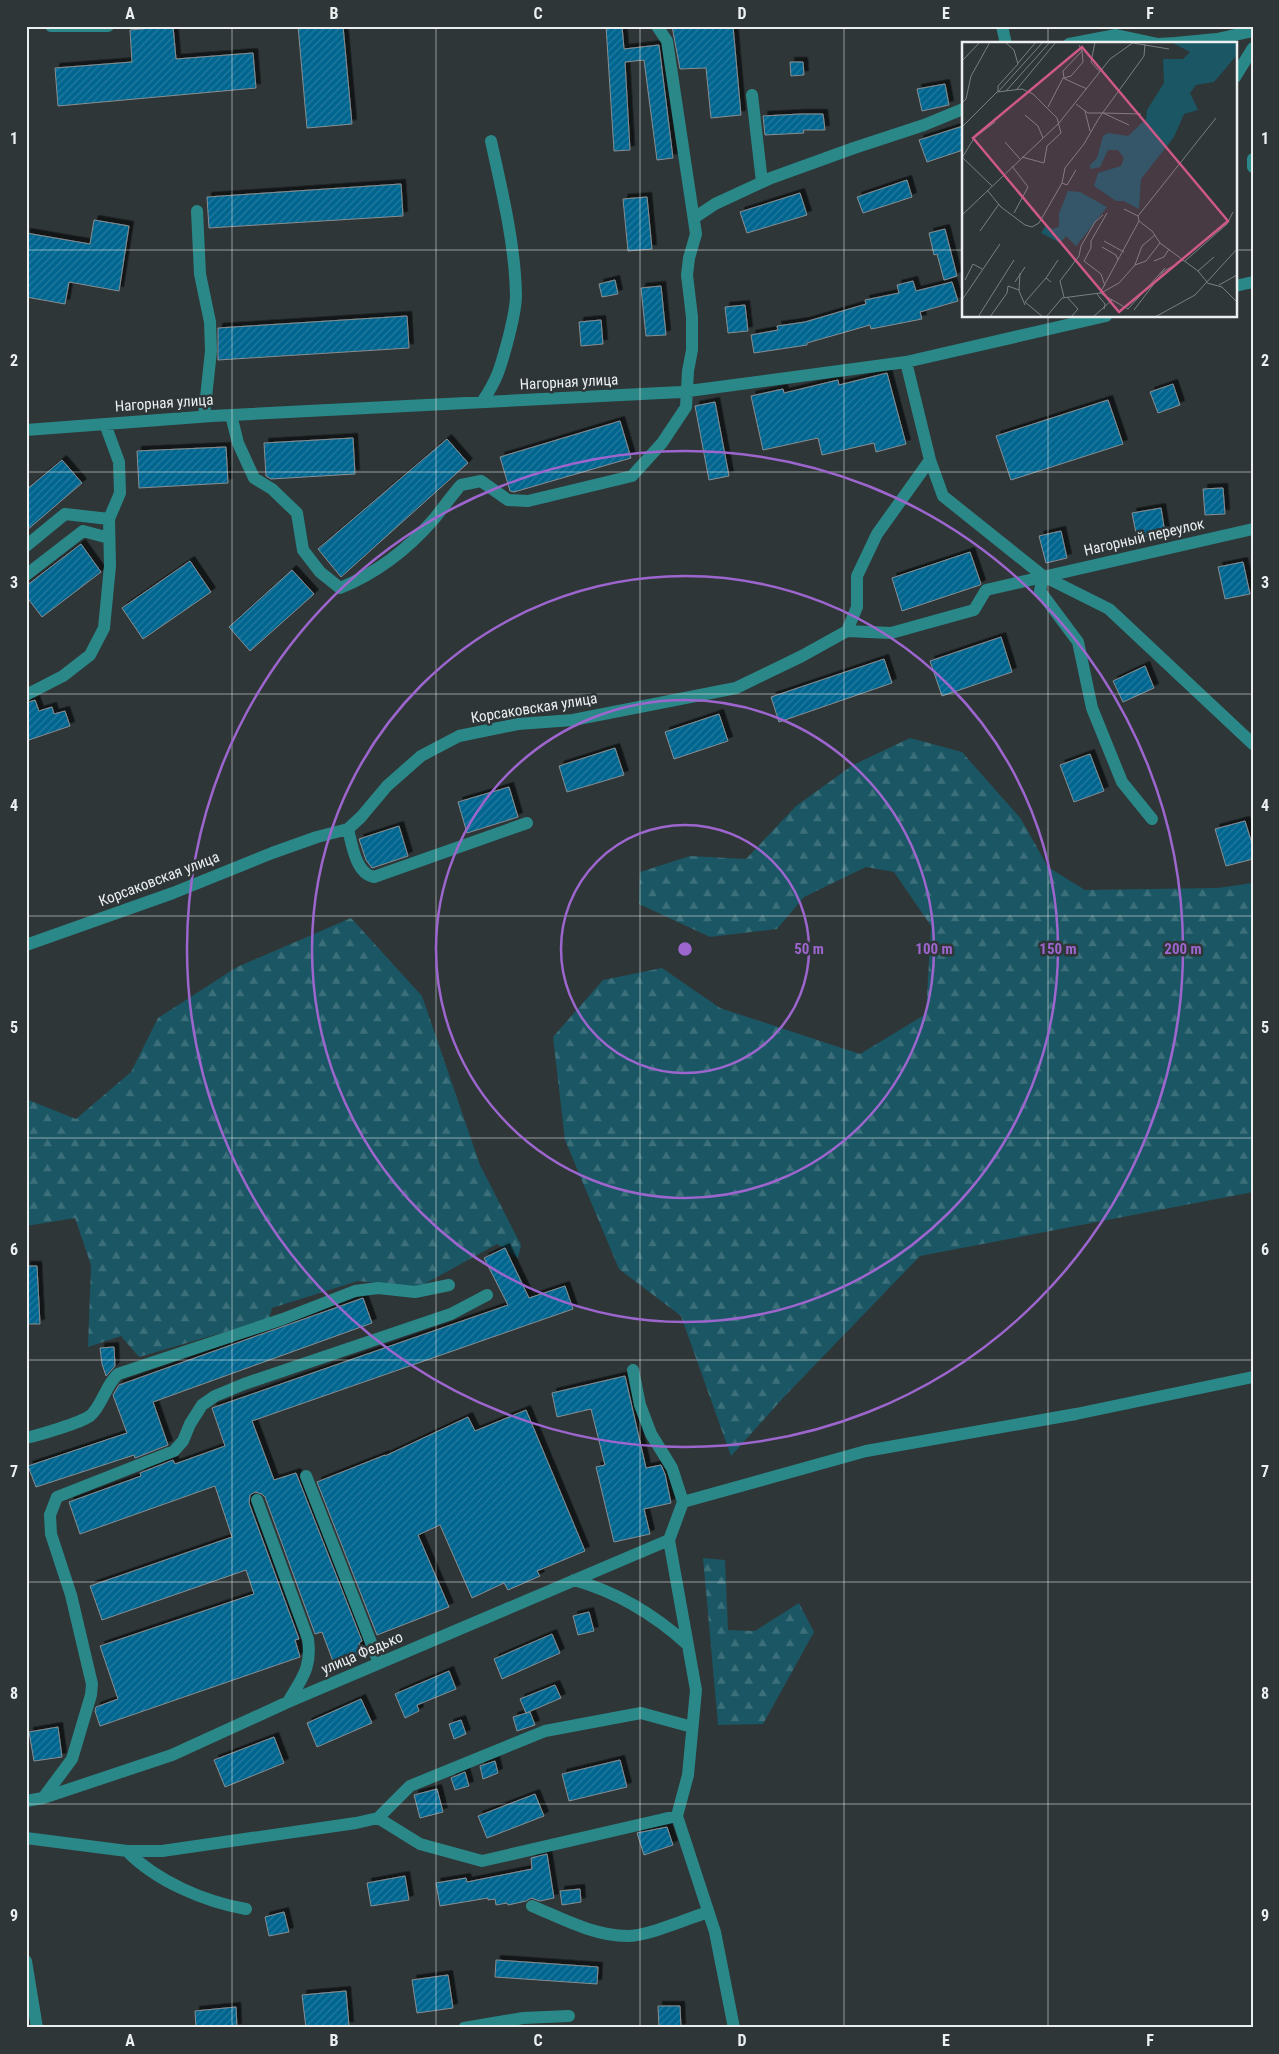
<svg xmlns="http://www.w3.org/2000/svg" width="1279" height="2054" viewBox="0 0 1279 2054" font-family="'Roboto Condensed',sans-serif">
<style>
.forest{fill:url(#forest-firs)}
.building{fill:url(#building-hatch);stroke:#878e92;filter:url(#shadow)}
.lines{fill:none;stroke-linecap:round;stroke-linejoin:round}
.minor{stroke:#2b8888;stroke-width:12}
.grid{fill:none;stroke:#ebeff0;stroke-width:1;stroke-opacity:0.55}
.ring{fill:none;stroke:#9d66ce;stroke-width:2.5}
.labels{text-anchor:middle;dominant-baseline:central;stroke-width:5;stroke-linejoin:round;paint-order:stroke}
.street-label{font-size:15px;fill:#ebeff0;stroke:#2f3638}
.inset-road{fill:none;stroke:#7a8082;stroke-width:1}
.view{fill:#ce5888;fill-opacity:0.15;stroke:#ce5888;stroke-width:2.5}
.inset-edge{fill:none;stroke:#ebeff0;stroke-width:2.5}
.centre{fill:#9d66ce;stroke:#2f3638;stroke-width:2.5}
.ring-label{font-size:15px;text-anchor:middle;font-weight:bold;fill:#9d66ce;stroke:#2f3638;stroke-width:5;stroke-linejoin:round;paint-order:stroke}
.neatline{fill:none;stroke:#ebeff0;stroke-width:2}
.grid-label{font-size:16px;text-anchor:middle;font-weight:bold;fill:#ebeff0}
</style>
<defs>
<pattern id="forest-firs" width="22" height="20" patternUnits="userSpaceOnUse" patternTransform="scale(1.25)"><rect width="22" height="20" fill="#1a5663"/><path d="M5 1l3.5 6h-7zM16 11l3.5 6h-7z" fill="#3b6f7a"/></pattern>
<pattern id="building-hatch" width="6" height="6" patternUnits="userSpaceOnUse" patternTransform="scale(1.25)"><rect width="6" height="6" fill="#00658f"/><path d="M-1 1l2-2M0 6l6-6M5 7l2-2" fill="none" stroke="#257b9f"/></pattern>
<filter id="shadow"><feDropShadow dx="4.5" dy="-4.5" stdDeviation="0" flood-color="#0009"/></filter>
</defs>
<rect width="100%" height="100%" fill="#2f3638"/>
<!-- forest -->
<path class="forest" d="M910 738 962 752 1021 819 1048 867 1085 890 1217 888 1253 883V1192L920 1256 783 1398 731 1456 681 1316 619 1269 565 1140 553 1037 603 980 662 968 720 1008 860 1054 926 1014 931 926 894 872 866 867 804 897 777 929 710 937 639 904 640 872 690 856 746 859 796 806 853 765Z
M351 918 422 996 480 1165 521 1245 518 1258 497 1244 419 1287 358 1281 272 1308 269 1319 139 1357 121 1336 88 1347 91 1265 75 1218 26 1226V1099L76 1119 131 1072 158 1018 237 967Z
M703 1558 725 1560 728 1630 755 1631 799 1603 814 1632 763 1724 718 1725Z"/>
<!-- building -->
<path class="building" d="M173 26 176 59 253 53 256 88 58 106 55 68 132 62 130 30Z
M298 26H343L352 124 307 128Z
M606 26H622L624 49 659 45 673 158 657 160 644 60 625 62 630 150 614 151Z
M672 26H733L741 115 711 118 706 68 680 69Z
M790 62H803L804 75 791 76Z
M945 84 949 105 922 111 917 89Z
M801 114H823L825 130H803L804 133 765 135 763 116Z
M963 126V150L927 162 919 140Z
M907 180 912 197 863 213 857 197Z
M401 184 403 216 209 228 207 197Z
M800 193 807 215 747 233 740 212Z
M647 197 652 249 628 251 623 199Z
M94 220 129 226 119 291 69 282 65 304 26 297V233L90 244Z
M945 229 957 276 944 280 937 254 934 255 929 233Z
M615 280 618 294 602 297 599 284Z
M913 281 916 291 952 282 958 301 920 312 922 319 871 329 870 325 807 343V345L754 353 751 335 778 330 777 326 805 322 866 304 865 300 899 293 897 285Z
M661 286 666 335 646 336 641 288Z
M745 305 748 331 728 333 725 307Z
M407 316 409 348 218 360V328Z
M601 320 603 344 581 346 579 322Z
M887 373 906 444 876 452 874 443 822 455 818 438 763 450 751 396 783 389 784 393 838 380 839 385Z
M1173 384 1180 405 1158 413 1150 392Z
M1108 400 1123 444 1011 480 996 436Z
M715 402 729 476 709 480 695 406Z
M620 421 631 458 514 492 510 491 500 457Z
M353 438 355 474 271 479 266 476 264 443Z
M447 439 468 463 341 577 318 549Z
M226 447 228 483 139 488 137 451Z
M62 460 82 483 26 531V490Z
M1223 488 1225 514 1205 515 1203 489Z
M1161 508 1165 533 1137 538 1132 513Z
M1061 531 1067 558 1046 563 1039 536Z
M81 544 101 572 42 617 26 596V586Z
M970 552 981 584 980 585 902 611 892 578Z
M190 561 211 592 143 639 122 608Z
M1243 562 1250 594 1225 599 1218 567Z
M292 570 314 594 250 651 229 627Z
M1001 637 1012 672 942 696 930 661Z
M884 659 892 683 779 722 771 697Z
M1145 666 1154 688 1123 702 1113 681Z
M35 700 39 711 52 707 54 714 65 711 70 726 26 741V703Z
M719 714 728 741 674 759 665 732Z
M615 748 624 775 567 792 559 766Z
M1090 754 1104 791 1074 802 1060 765Z
M509 787 518 817 467 833 458 802Z
M1245 821 1253 847V859L1226 866 1215 829Z
M399 826 408 856 372 868 366 860 359 839Z
M505 1248 529 1298 565 1286 573 1309 252 1421 274 1480 296 1473 362 1641 359 1643 362 1653 334 1664 322 1632 315 1634 265 1497 262 1494 255 1492 250 1495 249 1503 299 1639 295 1640 300 1657 100 1726 95 1711 96 1707 118 1699 100 1646 254 1594 246 1570 102 1620 90 1586 232 1537 215 1486 80 1534 69 1502 141 1476 140 1473 173 1460 175 1464 225 1446 212 1408 508 1305 484 1258Z
M26 1266H37L40 1324H26Z
M363 1298 372 1323 153 1402 168 1445 135 1458 134 1455 36 1487 28 1466 127 1433 113 1395 119 1385Z
M114 1347 115 1366 106 1376 102 1364 100 1348Z
M625 1376 646 1468 661 1465 665 1474 671 1503 644 1509 650 1534 614 1542 596 1467 605 1465 591 1409 557 1417 552 1393Z
M526 1410 585 1551 537 1571 540 1576 508 1590 504 1583 472 1598 440 1525 418 1535 449 1607 377 1635 317 1482 385 1455V1456L468 1417 475 1431Z
M589 1612 594 1631 578 1635 573 1616Z
M552 1634 560 1653 502 1679 494 1659Z
M449 1671 456 1689 417 1705 419 1711 405 1718 395 1694Z
M555 1685 561 1698 526 1713 520 1699Z
M361 1699 372 1723 317 1747 307 1723Z
M530 1712 535 1725 517 1731 513 1717Z
M461 1720 466 1734 454 1739 449 1724Z
M58 1727 62 1757 34 1761 29 1732Z
M274 1737 284 1763 225 1787 214 1760Z
M620 1760 627 1787 569 1801 562 1774Z
M495 1761 498 1773 483 1779 480 1766Z
M465 1772 469 1786 455 1790 451 1778Z
M437 1789 443 1812 420 1818 414 1795Z
M535 1794 544 1816 487 1838 478 1816Z
M667 1827 673 1845 644 1855 637 1833Z
M547 1854 554 1898 540 1901 531 1898 526 1901 508 1905 507 1903 496 1905 495 1899 488 1900V1898L440 1906 436 1883 466 1878 467 1882 532 1869 531 1858Z
M405 1876 409 1900 371 1906 367 1883Z
M580 1889 581 1902 562 1905 560 1891Z
M284 1912 289 1932 269 1936 265 1917Z
M496 1960 598 1967 597 1984 495 1977Z
M448 1975 453 2008 417 2013 412 1980Z
M346 1991 349 2026 306 2028 302 1995Z
M658 2006H680L681 2028H659Z
M236 2007 237 2028H196L195 2011Z"/>
<g class="lines">
<!-- minor -->
<path class="minor" d="M51 26H108
M1002 26 1006 44
M1069 44 1116 35 1158 44 1175 43 1217 39 1253 31
M1235 77 1253 48
M752 95 762 182
M1253 159V167
M197 211 200 274 210 322 211 351 204 416
M694 218 715 204 771 178 854 148 924 125 963 109
M1235 286 1253 282
M906 362 930 460 943 496 1043 576
M482 402C499 377 501 365 509 336 512 323 516 309 516 295 515 244 502 191 491 141
M231 415 238 443 254 478 272 489 297 513 303 550 320 572 340 588C377 573 408 549 434 519 443 508 451 496 461 485L481 481 508 500 528 501 632 476 662 443 686 407 688 371 692 350V317L687 275 689 258 696 234 667 41 657 26
M26 430 212 416 681 392 906 362 1106 316
M26 546 65 514 109 519
M26 575 83 531 109 538
M847 631 891 633 974 610 986 590 1253 529
M847 631 857 607V576L877 534 930 460
M26 695 63 676 90 655 104 628 110 566 109 519 120 493 119 462 105 424
M1152 819 1122 782 1092 708 1078 642 1040 591 1043 576 1109 609 1253 744
M348 829C352 845 356 874 374 877L527 823
M26 945 173 893 272 853 317 837 348 829 361 817 387 786 421 756 459 736 518 724 573 720 736 688 802 656 847 631
M633 1370 640 1405 651 1434 672 1468 683 1502
M26 1438C39 1435 80 1423 90 1416 102 1406 105 1386 118 1374L283 1319 355 1291 378 1288 415 1292 449 1285
M306 1476 379 1663
M257 1500 308 1639C312 1668 302 1678 288 1702
M683 1502 866 1451 1076 1414 1253 1377
M669 1540 696 1690 688 1775 677 1816 715 1932 734 2028
M574 1580C617 1592 655 1615 688 1645
M43 1798 72 1759 91 1695 92 1684 71 1595 51 1534 50 1515 57 1497 174 1451 183 1441 190 1424 202 1405 215 1396 244 1384 451 1314 487 1295
M26 1801 43 1798 172 1755 288 1702 669 1540 683 1502
M378 1818 420 1844 482 1861 677 1816
M26 1838 127 1851H162L356 1823 378 1818 410 1786 545 1731 641 1713 692 1727
M127 1851C156 1881 205 1902 246 1909
M532 1906C561 1918 594 1936 627 1936 648 1936 687 1919 708 1912
M26 1961 37 2028
M464 2028 523 2018 569 2016"/>
</g>
<!-- grid -->
<path class="grid" d="M232 26V2028M436 26V2028M640 26V2028M844 26V2028M1048 26V44M26 250H963M1235 250H1253M1048 316V2028M26 472H1253M26 694H1253M26 916H1253M26 1138H1253M26 1360H1253M26 1582H1253M26 1804H1253"/>
<!-- distance rings -->
<g class="ring">
<circle cx="685" cy="949" r="124"/>
<circle cx="685" cy="949" r="249"/>
<circle cx="685" cy="949" r="373"/>
<circle cx="685" cy="949" r="498"/>
</g>
<g class="labels">
<!-- street labels -->
<g class="street-label">
<text transform="translate(569 382) rotate(-3)">Нагорная улица</text>
<text transform="translate(164 403) rotate(-4)">Нагорная улица</text>
<text transform="translate(1144 537) rotate(-13)">Нагорный переулок</text>
<text transform="translate(534 708) rotate(-9)">Корсаковская улица</text>
<text transform="translate(159 879) rotate(-21)">Корсаковская улица</text>
<text transform="translate(362 1653) rotate(-23)">улица Федько</text>
</g>
</g>
<!-- overview -->
<g transform="translate(962 42)">
<rect width="275" height="275" fill="#2f3638"/>
<path d="M209 0H275V13L252 40 234 43 228 51 236 68 222 72 212 95 179 137 177 167 162 159H154L132 144 136 131 159 124 162 116 156 108H146L138 125 130 127 127 124 135 116 141 94 146 91 166 94 184 77 185 68 202 41 201 17H221L228 10ZM106 149 118 150 145 165 114 204 104 194 98 201 79 191 84 183 90 187 97 185V171Z" fill="#1a5663"/>
<path class="inset-road" d="M133 0 129 20 138 30M171 1 207 7M117 3 120 9 101 29 102 36 109 34 121 20 120 8M0 19 18 0M56 21 74 0M55 47 94 0M44 49 88 0M36 50 81 0M36 50V44L56 22 52 8 43 0M0 61 4 57 9 34 28 0M114 62 126 71H141M86 65 101 36 125 47M123 69 128 89M63 73 76 84 81 96M167 83 141 71 179 72M0 85 35 50 60 47 71 52 95 76 99 91 85 104 82 121 60 115M43 100 58 117M0 115 30 144M0 116 12 96 33 80M50 124 66 145 52 171M100 141 105 143 114 128M25 148 39 165 63 183 70 185 77 181 100 141 103 126 122 102 137 76 182 14 183 2M162 167 176 174M0 173 97 81 148 17 172 0M176 174 254 76M177 179 190 189 198 201 236 229 245 240M18 189 37 162M142 199 162 210M140 205 154 213 156 218M192 219 202 215 207 207M223 219 265 182 271 170M173 223 184 219 198 201M236 229 252 215M58 231 57 249 63 263M199 231 221 218M84 236 96 218M3 238 11 222 20 227M53 240 63 225M245 241 260 245 275 260M257 243 275 233M143 244 139 232 122 219 129 206V199L145 171M138 251 166 267 203 226M139 251 157 241 173 223 180 204 193 193M135 252 143 262 142 267M102 255 98 239 117 214 119 204 133 180 141 173M105 255 116 267 109 275M0 258 38 202M172 268 201 230M16 275 52 218M28 275 45 251 46 244 57 248M81 275 63 260 84 236 89 240M84 275 100 256 138 251 177 179 176 174M131 275 150 258M193 275 233 253 275 207"/>
<path class="view" d="M120 5 266 179 157 270 11 96Z"/>
<rect width="275" height="275" class="inset-edge"/>
</g>
<circle cx="685" cy="949" r="8" class="centre"/>
<g class="ring-label">
<text x="809" y="954">50 m</text>
<text x="934" y="954">100 m</text>
<text x="1058" y="954">150 m</text>
<text x="1183" y="954">200 m</text>
</g>
<!-- border -->
<rect width="1279" height="2054" fill="none" stroke="#2f3638" stroke-width="55"/>
<rect x="28" y="28" width="1224" height="1998" class="neatline"/>
<g class="grid-label">
<text x="130" y="19">A</text>
<text x="334" y="19">B</text>
<text x="538" y="19">C</text>
<text x="742" y="19">D</text>
<text x="946" y="19">E</text>
<text x="1150" y="19">F</text>
<text x="14" y="144">1</text>
<text x="1265" y="144">1</text>
<text x="14" y="366">2</text>
<text x="1265" y="366">2</text>
<text x="14" y="588">3</text>
<text x="1265" y="588">3</text>
<text x="14" y="811">4</text>
<text x="1265" y="811">4</text>
<text x="14" y="1033">5</text>
<text x="1265" y="1033">5</text>
<text x="14" y="1255">6</text>
<text x="1265" y="1255">6</text>
<text x="14" y="1477">7</text>
<text x="1265" y="1477">7</text>
<text x="14" y="1699">8</text>
<text x="1265" y="1699">8</text>
<text x="14" y="1921">9</text>
<text x="1265" y="1921">9</text>
<text x="130" y="2046">A</text>
<text x="334" y="2046">B</text>
<text x="538" y="2046">C</text>
<text x="742" y="2046">D</text>
<text x="946" y="2046">E</text>
<text x="1150" y="2046">F</text>
</g>
</svg>
